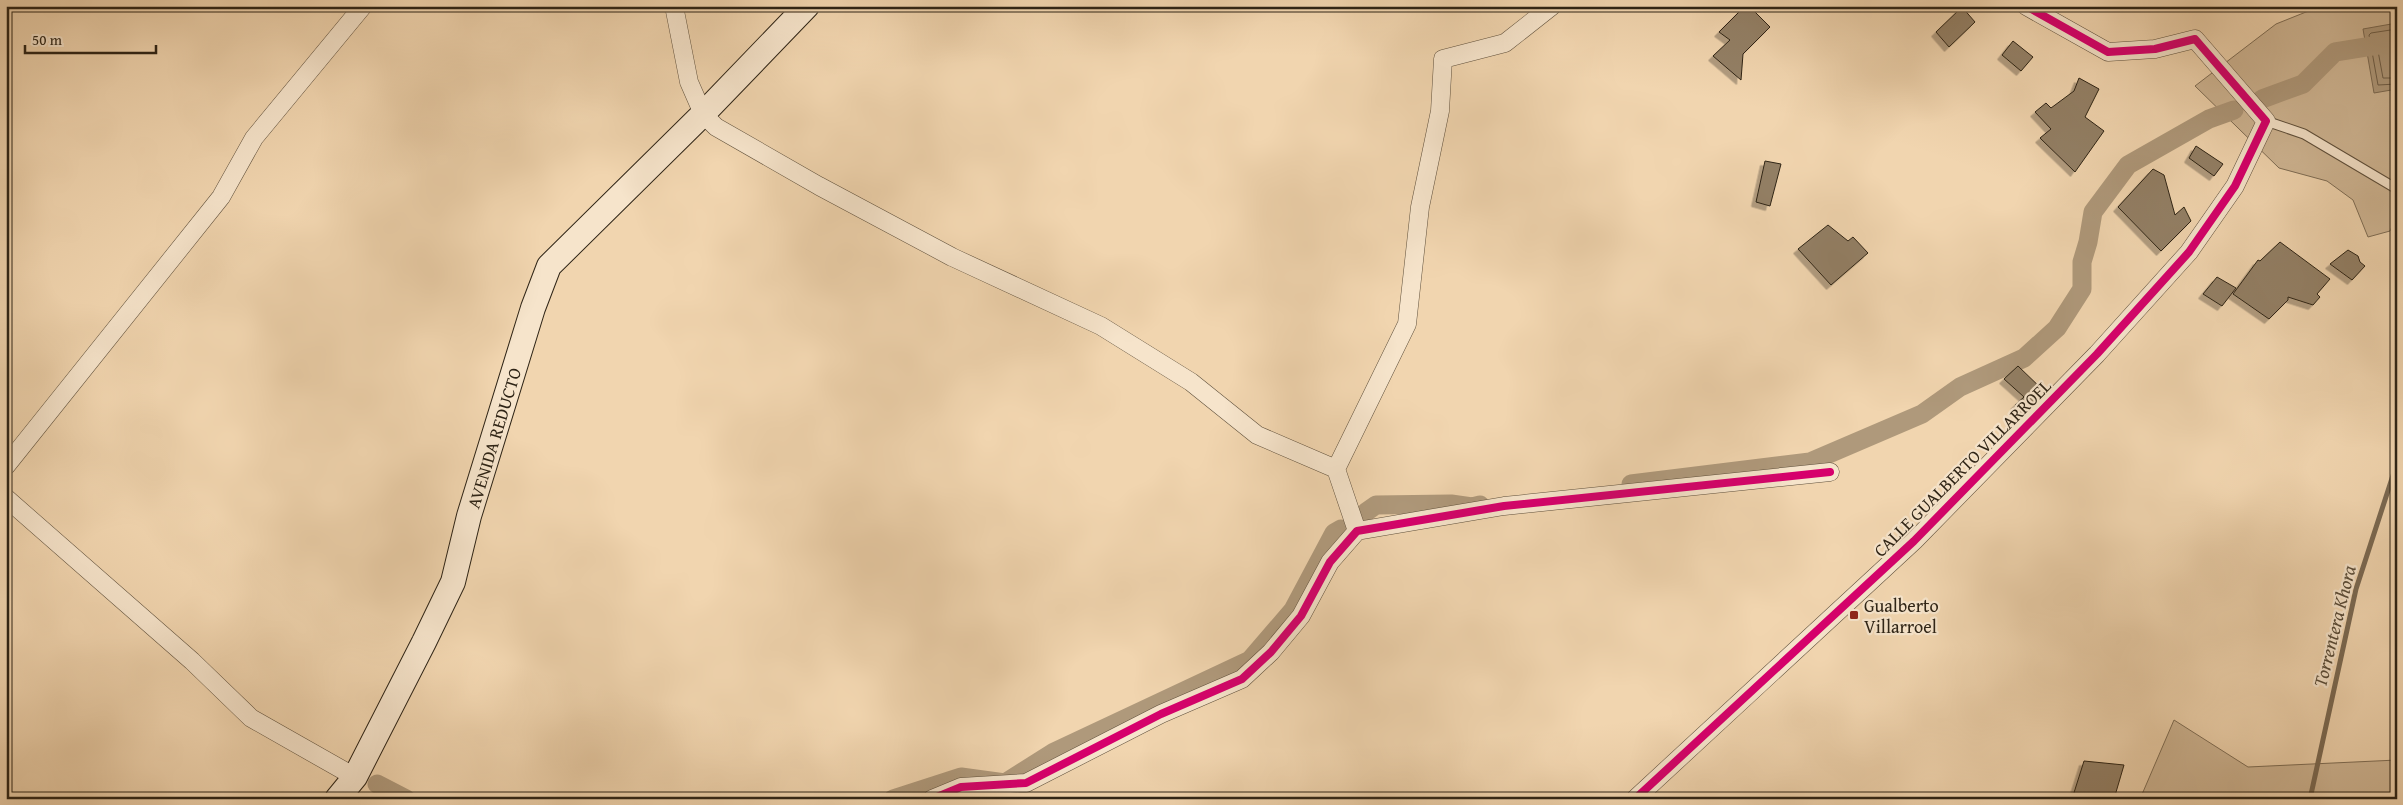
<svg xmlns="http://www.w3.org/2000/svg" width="2403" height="805" viewBox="0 0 2403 805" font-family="'Gentium Book Plus',serif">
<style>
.green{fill:#d0b795;stroke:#7f6e56}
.water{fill:#af997b;stroke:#7b6a53}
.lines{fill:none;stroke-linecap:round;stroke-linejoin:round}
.shore{stroke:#6e5e48;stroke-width:1}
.stream{stroke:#7b6a53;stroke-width:5}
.canal{stroke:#af997b;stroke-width:19}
.building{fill:#938066;stroke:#2e2416;filter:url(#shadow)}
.service-casing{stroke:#5f503c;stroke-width:11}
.minor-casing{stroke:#5f503c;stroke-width:19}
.secondary-casing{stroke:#2e2416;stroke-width:26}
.service{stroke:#f6e4cb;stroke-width:9}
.minor{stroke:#f6e4cb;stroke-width:18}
.secondary{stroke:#f6e4cb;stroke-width:24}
.cycleway-casing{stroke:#f6e4cb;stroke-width:11}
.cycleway{stroke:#d6006c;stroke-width:8}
.poi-dot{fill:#8f2418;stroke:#f6e4cb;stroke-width:2}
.labels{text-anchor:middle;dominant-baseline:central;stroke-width:4.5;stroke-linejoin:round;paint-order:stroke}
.street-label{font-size:18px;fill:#2e2416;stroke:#f6e4cb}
.poi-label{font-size:18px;fill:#2e2416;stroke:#f6e4cb;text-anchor:start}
.water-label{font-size:19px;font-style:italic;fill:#5b4d39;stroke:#f6e4cb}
</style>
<defs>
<filter id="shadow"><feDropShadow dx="-4.5" dy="4.5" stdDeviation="0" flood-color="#0004"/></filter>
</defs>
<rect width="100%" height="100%" fill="#f1d5af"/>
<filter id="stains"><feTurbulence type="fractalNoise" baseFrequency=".004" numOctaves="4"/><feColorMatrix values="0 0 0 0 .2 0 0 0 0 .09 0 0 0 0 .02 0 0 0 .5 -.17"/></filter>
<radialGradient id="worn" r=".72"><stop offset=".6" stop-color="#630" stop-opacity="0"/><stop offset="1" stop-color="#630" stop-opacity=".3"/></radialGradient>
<!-- green -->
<path class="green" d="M2321 6H2397V216L2390 231 2368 237 2353 200 2327 181 2279 168 2195 86 2276 24Z
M2174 720 2248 767 2397 760V799H2140Z"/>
<!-- water -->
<path class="water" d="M2397 23V89L2374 93 2363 29Z"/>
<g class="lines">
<!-- shore -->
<path class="shore" d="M2397 29 2371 33 2369 35 2378 85 2397 84
M2397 35 2378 38 2376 40 2383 78H2397"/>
<!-- stream -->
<path class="stream" d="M2310 799 2356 589 2397 463"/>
<!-- canal -->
<path class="canal" d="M2262 99 2303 84 2335 52 2397 42
M1631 484 1810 462 1922 414 1960 387 2024 358 2057 328 2082 289V262L2088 242 2093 212 2128 165 2209 119 2234 110
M1366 512 1376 505 1451 504 1472 507 1480 505
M377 784 406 799
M1006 798V799
M893 799 961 777 1005 783 1054 752 1250 660 1293 610 1334 533 1341 529"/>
</g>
<!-- building -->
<path class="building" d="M1745 6H1749L1770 27 1743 54 1741 80 1713 56 1730 40 1719 32Z
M1962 7 1975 22 1949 47 1936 32Z
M2013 41 2033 57 2021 71 2002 55Z
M2079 78 2099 89 2085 117 2104 131 2075 172 2040 138 2051 129 2035 112 2046 103 2051 108 2074 91Z
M2196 146 2223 164 2214 176 2189 158Z
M1765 161 1781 164 1770 206 1756 202Z
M2153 169 2164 175 2175 215 2184 207 2191 221 2161 251 2118 207Z
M1828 225 1848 241 1853 237 1868 253 1831 285 1798 249Z
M2280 242 2330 279 2317 294 2320 297 2313 305 2288 297V300L2269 319 2233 294 2258 260 2260 261Z
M2348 250 2358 256 2360 262 2365 266 2352 280 2330 264Z
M2217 277 2236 288 2222 306 2203 294Z
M2018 366 2045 392 2023 414 2015 405 2024 397 2004 379Z
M2084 761 2124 765 2114 799H2072Z"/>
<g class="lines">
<defs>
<path id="service" d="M2266 121 2304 134 2397 189"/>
<path id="minor" d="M674 6 689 82 703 114 716 127 819 186 952 257 1101 326 1191 382 1257 435 1336 469
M6 466 221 197 254 138 363 6
M6 498 192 661 251 718 355 777
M1357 531 1336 469 1407 324 1420 207 1440 111 1443 59 1505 43 1552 6
M932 799 961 787 1026 783 1161 714 1242 679 1271 652 1301 616 1330 562 1357 531 1504 506 1830 472
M1635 799 1914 541 2097 354 2189 252 2235 186 2266 121 2195 39 2155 49 2108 52 2026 6"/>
<path id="secondary" d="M337 799 355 777 424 642 453 582 469 516 533 308 549 266 703 114 807 6"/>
</defs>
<!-- service casing -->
<use href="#service" class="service-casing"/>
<!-- minor casing -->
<use href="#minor" class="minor-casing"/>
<!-- secondary casing -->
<use href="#secondary" class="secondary-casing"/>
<!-- service -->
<use href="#service" class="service"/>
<!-- minor -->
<use href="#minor" class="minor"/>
<!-- secondary -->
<use href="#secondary" class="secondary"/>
<defs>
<path id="cycleway" d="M932 799 961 787 1026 783 1161 714 1242 679 1271 652 1301 616 1330 562 1357 531 1504 506 1830 472
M1635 799 1914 541 2097 354 2189 252 2235 186 2266 121 2195 39 2155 49 2108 52 2026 6"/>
</defs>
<!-- cycleway casing -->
<use href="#cycleway" class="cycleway-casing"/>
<!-- cycleway -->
<use href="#cycleway" class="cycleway"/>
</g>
<!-- markers -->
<rect class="poi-dot" x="1849" y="610" width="10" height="10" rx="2.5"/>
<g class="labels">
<!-- street labels -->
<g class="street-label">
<text transform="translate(494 438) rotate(-73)">AVENIDA REDUCTO</text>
<text transform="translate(1962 468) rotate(-45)">CALLE GUALBERTO VILLARROEL</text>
</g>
<!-- poi labels -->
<g class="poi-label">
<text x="1864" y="605">Gualberto<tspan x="1864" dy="21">Villarroel</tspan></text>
</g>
<!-- water labels -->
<g class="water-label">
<text transform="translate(2334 626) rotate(-76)">Torrentera Khora</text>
</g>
</g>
<!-- margin -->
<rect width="2403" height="805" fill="none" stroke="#f1d5af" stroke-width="25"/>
<rect x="8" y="8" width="2388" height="790" fill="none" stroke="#2e2416" stroke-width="2.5"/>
<rect x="12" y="12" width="2378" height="780" fill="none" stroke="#2e2416"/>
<!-- scale -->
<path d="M25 45v8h131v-8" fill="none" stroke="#2e2416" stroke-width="2.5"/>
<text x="32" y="45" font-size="15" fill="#2e2416" stroke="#f6e4cb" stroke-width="4" paint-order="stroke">50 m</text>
<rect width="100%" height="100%" filter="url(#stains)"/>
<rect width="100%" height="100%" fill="url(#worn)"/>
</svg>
